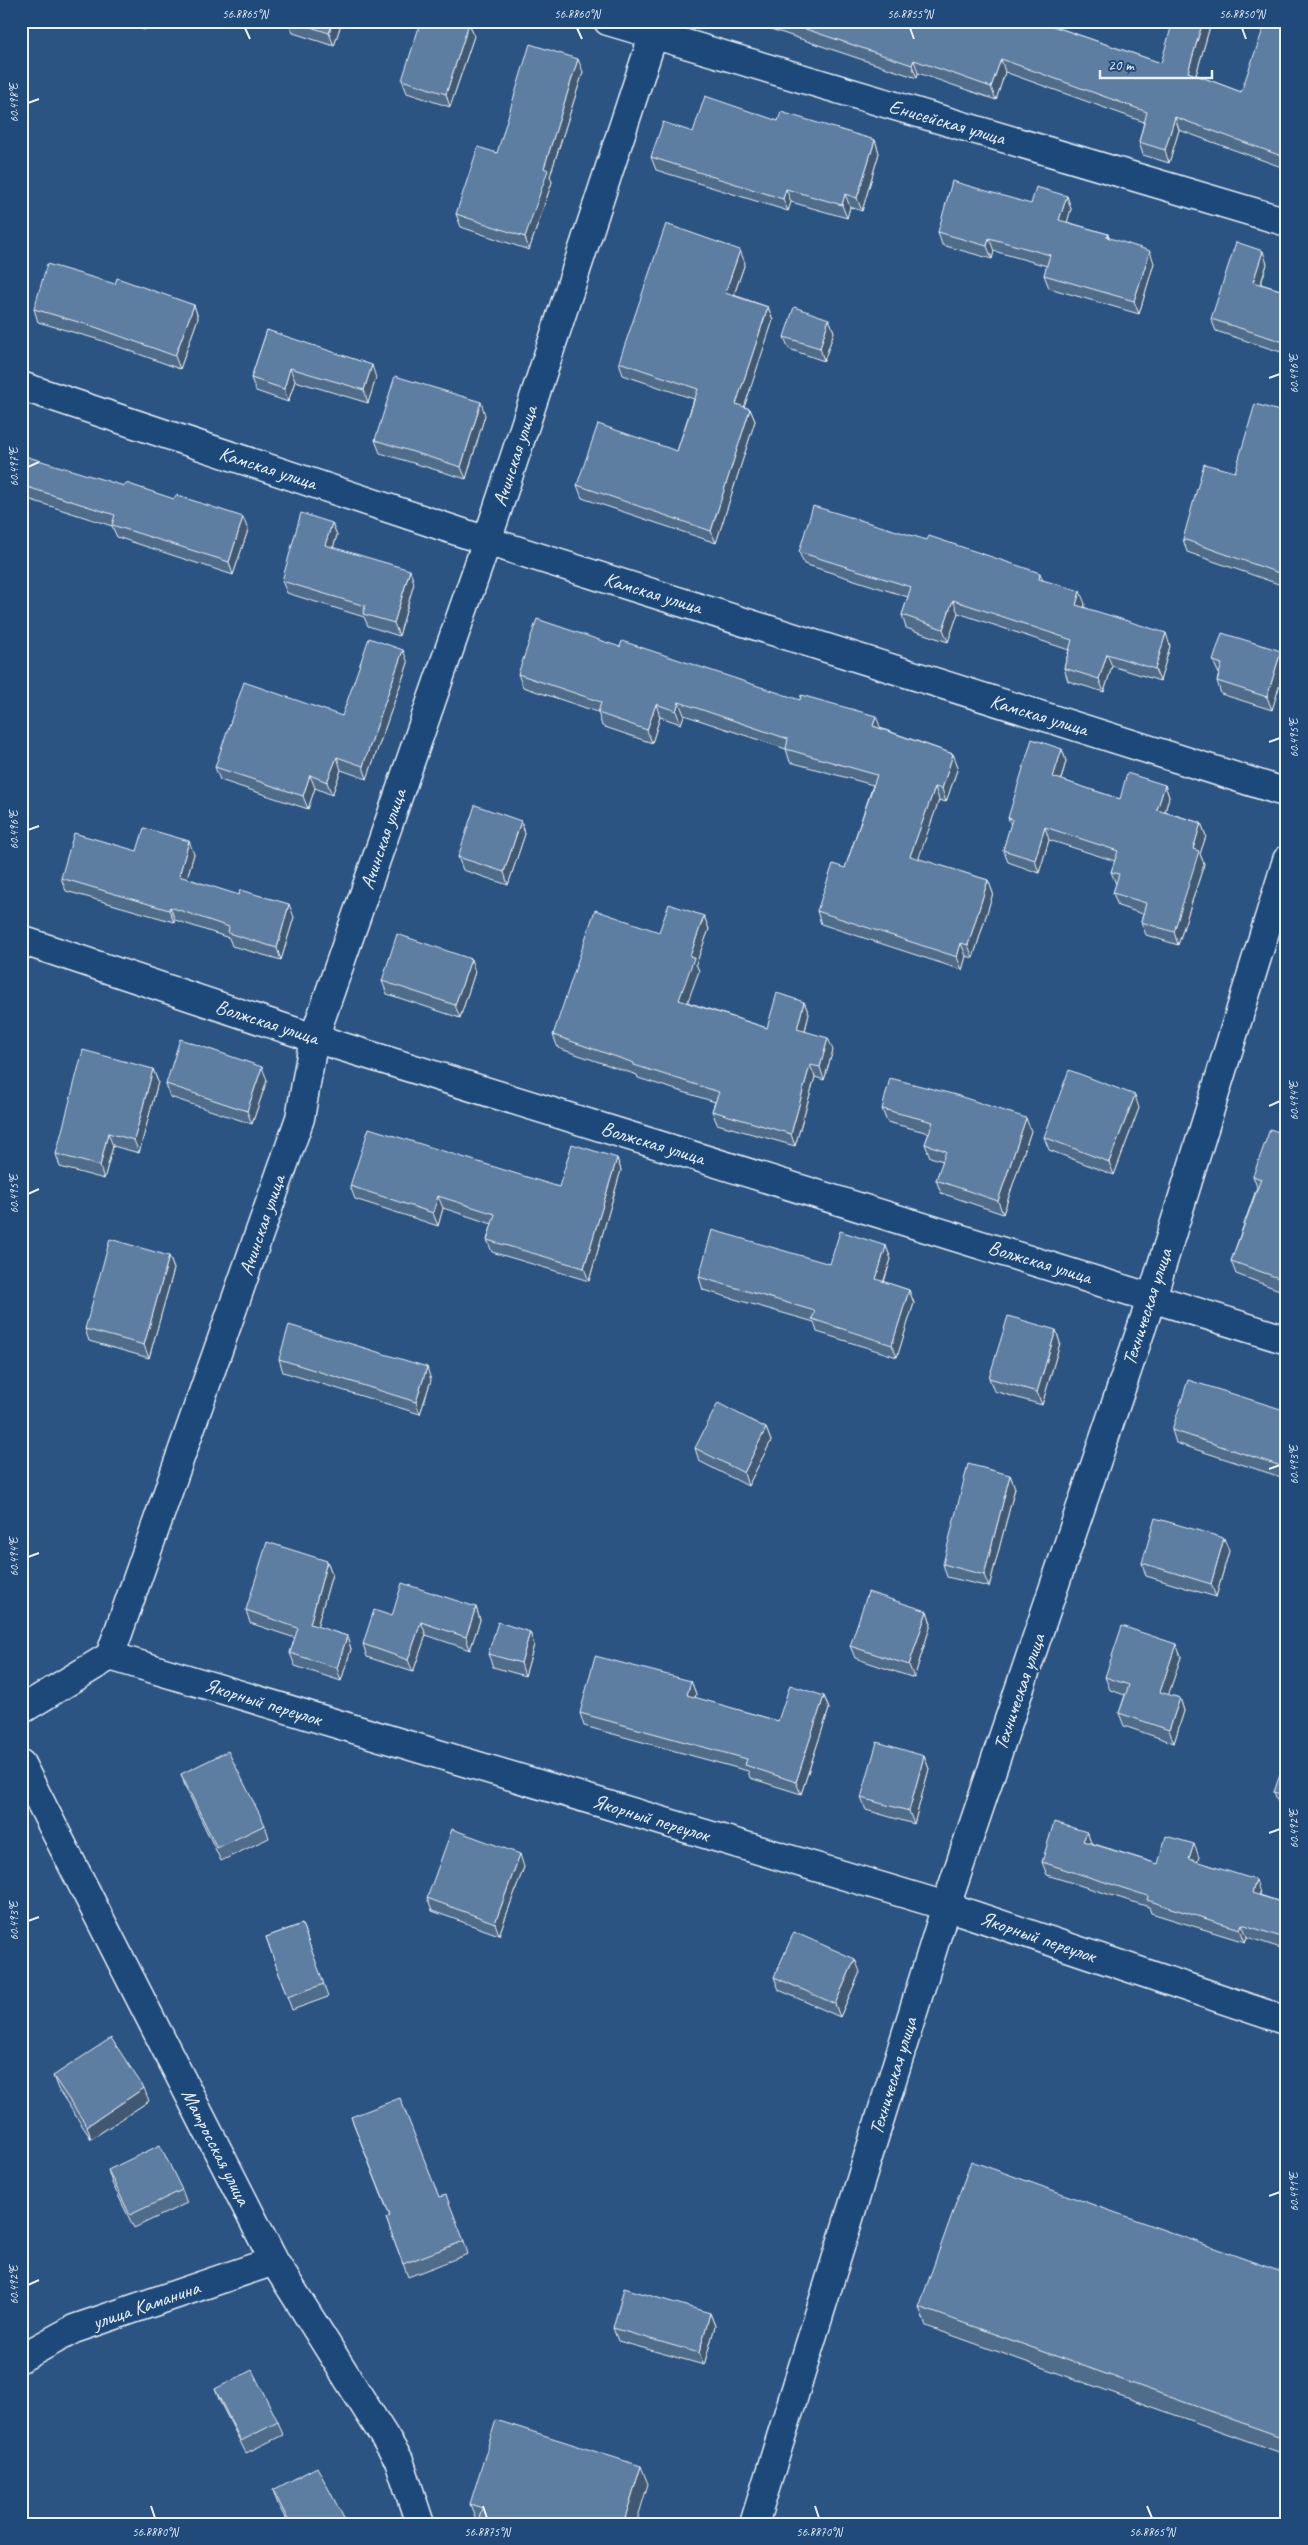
<svg xmlns="http://www.w3.org/2000/svg" width="1308" height="2545" viewBox="0 0 1308 2545" font-family="Caveat,sans-serif">
<style>
.lines{fill:none;stroke-linecap:round;stroke-linejoin:round}
.minor-casing{stroke:#e8f1f8;stroke-width:31}
.minor{stroke:#1f4a7a;stroke-width:28}
.wall{fill:#506c8a;stroke:#e8f1f8}
.shaded-wall{fill:#415871;stroke:#e8f1f8}
.building{fill:#5d7da1;stroke:#e8f1f8}
.ticks{fill:none;stroke:#e8f1f8;stroke-width:2}
.labels{text-anchor:middle;dominant-baseline:central;stroke-width:4;stroke-linejoin:round;paint-order:stroke}
.street-label{font-size:20px;fill:#e8f1f8;stroke:#1f4a7a}
.neatline{fill:none;stroke:#e8f1f8;stroke-width:2}
.ticks-label{font-size:12px;text-anchor:middle;fill:#e8f1f8}
</style>
<rect width="100%" height="100%" fill="#2b5482"/>
<filter id="ink" filterUnits="userSpaceOnUse"><feTurbulence type="fractalNoise" baseFrequency=".02" numOctaves="2"/><feDisplacementMap in="SourceGraphic" scale="10" xChannelSelector="R" yChannelSelector="G"/><feConvolveMatrix kernelMatrix="1 2 1 2 8 2 1 2 1" color-interpolation-filters="sRGB"/></filter>
<g filter="url(#ink)">
<g class="lines">
<defs>
<path id="minor" d="M608 21 1287 222
M21 386 487 541 1287 793
M21 940 314 1038 1287 1340
M110 1656 300 1118 314 1038 487 541 658 21
M21 1710 110 1656 946 1906 1287 2021
M21 1764 274 2261 399 2460 420 2524
M21 2358 74 2329 274 2261
M754 2524 946 1906 1152 1297 1287 860"/>
</defs>
<!-- minor casing -->
<use href="#minor" class="minor-casing"/>
<!-- minor -->
<use href="#minor" class="minor"/>
</g>
<!-- wall -->
<path class="wall" d="M115 21H148L145 30Z
M289 21H342L334 46 293 33Z
M758 21H1038L1161 63 1211 23 1196 75 1241 92 1287 21V169L1179 130 1169 163 1143 155 1139 142 1144 122 1005 72 996 100 918 73 917 78 759 25Z
M469 23 474 36 450 107 407 93 402 80Z
M583 72 550 176 552 182 529 250 461 227 456 214 497 153Z
M778 121 875 140 879 153 862 211 850 207 847 218 791 202 788 211 656 170 651 157 693 132Z
M1067 196 1071 209 1067 222 1108 234 1109 238 1154 263 1139 314 1049 288 1044 275 1047 266 994 251 992 259 942 245 938 232 1031 204Z
M745 263 734 295 768 307 773 320 744 407 750 409 755 421 716 543 582 498 577 485 677 451 694 399 623 375 619 362Z
M1267 264 1261 284 1287 292V354L1216 331 1211 319Z
M115 284 194 305 198 318 180 369 100 340 38 322 34 309Z
M829 319 834 332 824 361 789 349 784 337Z
M267 330 376 378 368 403 295 381 288 402 256 391 251 378Z
M1287 410V587L1187 552 1183 539 1235 472 1286 413Z
M485 415 466 479 380 453 375 440Z
M21 469 124 486 248 530 233 575 117 537 112 526 22 497Z
M332 523 337 535 333 548 414 583 399 636 368 626 364 617 287 593 282 581Z
M799 552 1043 580 1085 604 1084 607 1170 646 1160 681 1112 666 1104 692 1068 681 1064 668 1069 650 958 613 948 642 906 628 902 615 908 597 804 564Z
M620 647 880 728 953 754 958 767 946 802 939 800 918 859 988 880 993 893 973 958 966 956 962 970 821 924 817 911 845 868 873 785 790 762 786 749 684 715 681 724 660 717 652 743 602 726 598 712 523 687 518 674Z
M1281 651 1286 664 1272 710 1221 694 1217 681 1219 674 1213 661Z
M408 663 367 779 341 770 332 795 315 788 308 809 220 780 215 767 342 716Z
M1062 749 1066 761 1061 780 1120 799 1165 785 1169 797 1165 812 1201 823 1206 836 1200 854 1204 864 1178 945 1146 935 1141 922 1143 914 1118 906 1113 893 1116 884 1111 872 1115 861 1049 840 1039 873 1008 862 1003 850 1011 825 1008 818Z
M521 821 525 834 508 885 463 870 458 857Z
M137 851 194 854 187 878 294 917 281 960 232 946 229 938 175 920 174 922 66 891 61 878Z
M704 916 709 929 696 964 699 971 687 1002 767 1028 804 1002 809 1014 805 1031 833 1050 824 1080 815 1077 795 1146 717 1124 712 1111 715 1102 638 1078 637 1075 558 1048 553 1035 659 932Z
M475 972 460 1018 387 994 382 981Z
M153 1069 158 1082 139 1153 113 1146 104 1179 60 1167 56 1154Z
M267 1080 252 1124 170 1097 166 1084Z
M1139 1108 1114 1175 1049 1150 1044 1137Z
M882 1109 1031 1131 1003 1214 941 1193 936 1180 943 1161 930 1157 925 1144 929 1133 887 1122Z
M1287 1135V1316H1286L1281 1303 1285 1292 1236 1274 1231 1261 1257 1187 1253 1176Z
M617 1158 621 1170 589 1281 492 1252 487 1240 492 1224 443 1208 438 1226 355 1199 350 1186 559 1187Z
M886 1246 891 1259 884 1282 909 1290 914 1303 897 1357 817 1332 814 1322 703 1290 699 1277 830 1264Z
M169 1256 174 1269 149 1358 89 1341 85 1329Z
M1056 1330 1060 1343 1042 1405 994 1391 989 1378Z
M279 1359 431 1380 420 1414 283 1372Z
M1287 1411V1479L1176 1443 1172 1430Z
M766 1428 771 1441 748 1486 699 1461 695 1448Z
M1010 1475 1015 1488 989 1587 947 1577 943 1564Z
M1229 1551 1216 1597 1146 1576 1142 1563Z
M327 1561 332 1574 317 1627 347 1636 351 1649 341 1681 295 1666 290 1653 295 1638 250 1623 246 1610Z
M476 1607 480 1620 470 1650 426 1635 413 1672 367 1657 363 1644 392 1616Z
M927 1611 931 1624 914 1678 855 1658 850 1646Z
M530 1632 534 1645 525 1676 493 1667 488 1654Z
M1176 1644 1181 1657 1168 1695 1180 1698 1184 1711 1174 1743 1124 1726 1119 1713 1125 1695 1110 1690 1105 1677Z
M691 1681 696 1694 695 1698 778 1721 824 1696 829 1709 801 1794 750 1778 748 1771 584 1726 580 1713Z
M924 1756 929 1769 914 1824 866 1810 861 1798Z
M1287 1764V1808L1279 1805 1274 1792Z
M181 1774 265 1825 269 1838 221 1861 185 1786Z
M1087 1832 1091 1843 1158 1864 1199 1857 1197 1862 1260 1893V1895L1287 1904V1950L1247 1937 1245 1942 1151 1913 1149 1907 1047 1875 1042 1862Z
M524 1867 499 1935 432 1911 427 1898Z
M302 1924 328 1997 292 2010 266 1937Z
M860 1972 840 2017 779 1990 774 1977Z
M53 2076 149 2101 91 2139 58 2089Z
M351 2117 439 2197 464 2241 468 2254 408 2277 386 2218 390 2217Z
M108 2170 182 2190 187 2203 134 2228 112 2183Z
M1287 2274V2455L926 2326 919 2307Z
M21 2285 28 2302 21 2305Z
M710 2313 715 2326 704 2365 618 2341 613 2328Z
M215 2389 278 2422 283 2435 246 2453 220 2402Z
M648 2484 477 2522 470 2504Z
M273 2490 347 2524H288L277 2502Z"/>
<!-- shaded-wall -->
<path class="shaded-wall" d="M142 21H148L145 30Z
M333 21H342L334 46 329 33Z
M1203 21H1210L1211 23 1193 85 1188 72Z
M469 23 474 36 450 107 446 94Z
M578 59 583 72 550 176 552 182 529 250 525 237 544 168Z
M1001 59 1005 72 996 100 991 87Z
M914 60 918 73 917 78 912 65Z
M1175 117 1179 130 1169 163 1165 150Z
M875 140 879 153 862 211 857 198Z
M786 189 791 202 788 211 783 199Z
M845 194 850 207 847 218 842 205Z
M1067 196 1071 209 1064 233 1059 220Z
M989 238 994 251 992 259 987 246Z
M740 250 745 263 730 306 725 293Z
M1150 251 1154 263 1139 314 1134 301Z
M1263 251 1267 264 1257 295 1253 282Z
M194 305 198 318 180 369 175 356Z
M768 307 773 320 741 417 736 404Z
M829 319 834 332 824 361 820 348Z
M372 365 376 378 368 403 364 390Z
M290 368 295 381 288 402 284 389Z
M481 402 485 415 466 479 461 467Z
M750 409 755 421 716 543 711 531Z
M243 517 248 530 233 575 229 562Z
M332 523 337 535 330 558 325 545Z
M410 570 414 583 399 636 394 623Z
M1040 573 1045 586 1039 579Z
M1080 591 1085 604 1081 618 1076 605Z
M953 600 958 613 948 642 943 629Z
M1166 633 1170 646 1160 681 1155 669Z
M403 650 408 663 367 779 363 766Z
M1281 651 1286 664 1272 710 1267 697Z
M1107 654 1112 666 1104 692 1099 679Z
M679 702 684 715 681 724 676 711Z
M656 704 660 717 652 743 647 730Z
M876 716 881 729 873 726Z
M1062 749 1066 761 1058 790 1053 777Z
M953 754 958 767 946 802 942 789Z
M337 757 341 770 332 795 327 782Z
M310 775 315 788 308 809 303 796Z
M1165 785 1169 797 1162 823 1157 810Z
M935 787 939 800 915 869 910 856Z
M521 821 525 834 508 885 504 872Z
M1201 823 1206 836 1200 854 1204 864 1178 945 1174 932 1193 849Z
M1045 827 1049 840 1039 873 1035 860Z
M189 841 194 854 184 888 179 876Z
M988 880 993 893 973 958 968 945Z
M289 904 294 917 281 960 277 948Z
M170 907 175 920 174 922 169 910Z
M704 916 709 929 696 964 699 971 684 1012 679 1000 690 956Z
M961 943 966 956 962 970 957 957Z
M471 959 475 972 460 1018 455 1005Z
M804 1002 809 1014 802 1042 797 1029Z
M828 1038 833 1050 824 1080 820 1067Z
M810 1065 815 1077 795 1146 791 1134Z
M262 1067 267 1080 252 1124 247 1111Z
M153 1069 158 1082 139 1153 134 1140Z
M1135 1095 1139 1108 1114 1175 1109 1162Z
M1026 1118 1031 1131 1003 1214 998 1201Z
M108 1133 113 1146 104 1179 100 1166Z
M617 1158 621 1170 589 1281 584 1268Z
M438 1196 443 1208 438 1226 433 1213Z
M886 1246 891 1259 880 1292 876 1279Z
M169 1256 174 1269 149 1358 144 1345Z
M909 1290 914 1303 897 1357 892 1345Z
M1056 1330 1060 1343 1042 1405 1037 1392Z
M427 1367 431 1380 420 1414 416 1402Z
M766 1428 771 1441 748 1486 744 1473Z
M1010 1475 1015 1488 989 1587 984 1575Z
M1224 1538 1229 1551 1216 1597 1211 1584Z
M327 1561 332 1574 314 1637 310 1624Z
M476 1607 480 1620 470 1650 466 1637Z
M927 1611 931 1624 914 1678 909 1665Z
M421 1622 426 1635 413 1672 408 1660Z
M530 1632 534 1645 525 1676 521 1663Z
M347 1636 351 1649 341 1681 337 1668Z
M1176 1644 1181 1657 1165 1705 1160 1692Z
M691 1681 696 1694 692 1708 687 1695Z
M824 1696 829 1709 801 1794 796 1782Z
M1180 1698 1184 1711 1174 1743 1169 1730Z
M924 1756 929 1769 914 1824 909 1811Z
M1087 1832 1092 1845 1083 1841Z
M1194 1844 1199 1857 1194 1872 1189 1859Z
M520 1854 524 1867 499 1935 495 1923Z
M1256 1880 1260 1893 1257 1905 1252 1893Z
M1242 1924 1247 1937 1245 1942 1240 1929Z
M855 1959 860 1972 840 2017 835 2004Z
M144 2088 149 2101 91 2139 87 2126Z
M710 2313 715 2326 704 2365 699 2353Z
M641 2466 648 2484 636 2524H623Z"/>
<!-- building -->
<path class="building" d="M292 21H333L329 33Z
M421 21H465L469 23 446 94 402 80Z
M782 21H1038L1161 63 1173 21H1203L1188 72 1241 92 1266 21H1287V158L1175 117 1165 150 1139 142 1147 112 1001 59 991 87 914 60 912 65Z
M530 44 578 59 544 168 548 170 525 237 456 214 478 147 497 153Z
M705 96 778 121 781 112 875 140 857 198 845 194 842 205 786 189 783 199 651 157 663 122 693 132Z
M952 181 1031 204 1036 187 1067 196 1059 220 1108 234 1107 237 1150 251 1134 301 1044 275 1050 255 989 238 987 246 938 232Z
M666 224 740 250 725 293 768 307 736 404 750 409 711 531 577 485 598 424 677 451 698 389 619 362Z
M1236 242 1263 251 1253 282 1287 292V343L1211 319Z
M47 264 115 284 117 278 194 305 175 356 95 327 34 309Z
M794 307 829 319 820 348 784 337Z
M267 330 372 365 364 390 290 368 284 389 251 378Z
M395 376 481 402 461 467 375 440Z
M1255 404 1286 413 1287 410V576L1183 539 1204 464 1235 472Z
M25 456 124 486 126 483 174 499 176 495 243 517 229 562 112 525 115 515 21 485V469Z
M813 506 927 540 929 536 1040 573 1039 579 1080 591 1076 605 1166 633 1155 669 1107 654 1099 679 1064 668 1072 640 953 600 943 629 902 615 911 587 799 552Z
M301 513 332 523 325 545 410 570 394 623 363 614 365 606 282 581Z
M537 619 620 647 622 641 800 700 801 695 876 716 873 726 953 754 942 789 935 787 910 856 988 880 968 945 961 943 957 957 817 911 833 864 845 868 877 775 786 749 788 739 679 702 676 711 656 704 647 730 598 713 601 702 518 674Z
M1222 633 1281 651 1267 697 1217 681 1222 664 1213 661Z
M369 638 403 650 363 766 337 757 327 782 310 775 303 796 215 767 244 682 342 716Z
M1032 739 1062 749 1053 777 1120 799 1127 773 1165 785 1157 810 1201 823 1193 849 1199 851 1174 932 1141 922 1146 903 1113 893 1119 874 1111 872 1118 851 1045 827 1035 860 1003 850 1012 819 1008 818Z
M475 805 521 821 504 872 458 857Z
M144 828 189 841 179 876 239 895 240 890 289 904 277 948 228 933 229 927 170 907 169 910 61 878 74 833 137 851Z
M669 904 704 916 690 956 694 958 679 1000 767 1028 777 993 804 1002 797 1029 828 1038 820 1067 810 1065 791 1134 712 1111 719 1092 634 1065V1063L553 1035 595 910 659 932Z
M397 934 471 959 455 1005 382 981Z
M180 1039 262 1067 247 1111 166 1084Z
M83 1050 153 1069 134 1140 108 1133 100 1166 56 1154Z
M1069 1070 1135 1095 1109 1162 1044 1137Z
M890 1078 956 1095 1026 1118 998 1201 936 1180 946 1151 925 1144 933 1122 882 1109Z
M369 1128 559 1187 572 1144 617 1158 584 1268 487 1240 495 1214 438 1196 433 1213 350 1186Z
M1270 1129 1287 1135V1281L1231 1261 1261 1179 1253 1176Z
M712 1230 830 1264 840 1231 886 1246 876 1279 909 1290 892 1345 812 1319 815 1311 699 1277Z
M110 1239 169 1256 144 1345 85 1329Z
M1287 1286V1305L1281 1303Z
M1008 1316 1056 1330 1037 1392 989 1378Z
M289 1325 427 1367 416 1402 279 1359Z
M1188 1380 1287 1411V1468L1172 1430Z
M718 1403 766 1428 744 1473 695 1448Z
M968 1464 1010 1475 984 1575 943 1564Z
M1155 1518 1224 1538 1211 1584 1142 1563Z
M267 1542 327 1561 310 1624 347 1636 337 1668 290 1653 298 1628 246 1610Z
M402 1583 476 1607 466 1637 421 1622 408 1660 363 1644 374 1610 392 1616Z
M868 1592 927 1611 909 1665 850 1646Z
M498 1622 530 1632 521 1663 488 1654Z
M1122 1626 1176 1644 1160 1692 1180 1698 1169 1730 1119 1713 1129 1685 1105 1677Z
M595 1656 691 1681 687 1695 778 1721 790 1685 824 1696 796 1782 745 1765 747 1759 580 1713Z
M877 1742 924 1756 909 1811 861 1798Z
M228 1751 265 1825 217 1848 181 1774Z
M1284 1763 1287 1764V1796L1274 1792Z
M1054 1822 1087 1832 1083 1841 1158 1864 1166 1836 1194 1844 1189 1859 1256 1880 1252 1893 1287 1904V1939L1242 1924 1240 1929 1174 1909 1147 1900 1148 1896 1042 1862Z
M452 1829 520 1854 495 1923 427 1898Z
M302 1924 324 1984 287 1997 266 1937Z
M794 1932 855 1959 835 2004 774 1977Z
M111 2038 144 2088 87 2126 53 2076Z
M400 2098 439 2197 446 2195 464 2241 403 2264 386 2218 390 2216 351 2117Z
M160 2145 182 2190 130 2215 108 2170Z
M971 2161 1287 2274V2439L919 2307Z
M624 2288 710 2313 699 2353 613 2328Z
M252 2370 278 2422 241 2441 215 2389Z
M496 2420 641 2466 623 2524H477L482 2508 470 2504Z
M317 2467 347 2524H290L273 2490Z
M223 2519 225 2524H214Z"/>
</g>
<!-- ticks -->
<path class="ticks" d="M245 28 250 39M577 28 582 39M910 28 914 39M1242 28 1246 39M28 103 39 99M1269 378 1280 374M28 467 39 462M1269 742 1280 738M28 830 39 826M1269 1106 1280 1101M28 1194 39 1189M1269 1469 1280 1465M28 1557 39 1553M1269 1833 1280 1829M28 1921 39 1917M1269 2196 1280 2192M28 2285 39 2280M151 2506 155 2518M483 2506 487 2518M815 2506 819 2518M1147 2506 1152 2518"/>
<g class="labels">
<!-- street labels -->
<g class="street-label">
<text transform="translate(947 122) rotate(16)">Енисейская улица</text>
<text transform="translate(515 456) rotate(-72)">Ачинская улица</text>
<text transform="translate(268 468) rotate(18)">Камская улица</text>
<text transform="translate(653 593) rotate(17)">Камская улица</text>
<text transform="translate(1039 715) rotate(17)">Камская улица</text>
<text transform="translate(383 839) rotate(-71)">Ачинская улица</text>
<text transform="translate(267 1022) rotate(18)">Волжская улица</text>
<text transform="translate(653 1143) rotate(17)">Волжская улица</text>
<text transform="translate(262 1225) rotate(-71)">Ачинская улица</text>
<text transform="translate(1040 1262) rotate(17)">Волжская улица</text>
<text transform="translate(1147 1307) rotate(-72)">Техническая улица</text>
<text transform="translate(1019 1692) rotate(-71)">Техническая улица</text>
<text transform="translate(263 1702) rotate(17)">Якорный переулок</text>
<text transform="translate(651 1818) rotate(17)">Якорный переулок</text>
<text transform="translate(1038 1937) rotate(19)">Якорный переулок</text>
<text transform="translate(893 2076) rotate(-73)">Техническая улица</text>
<text transform="translate(216 2147) rotate(63)">Матросская улица</text>
<text transform="translate(146 2305) rotate(-19)">улица Каманина</text>
</g>
</g>
<!-- margin -->
<rect width="1308" height="2545" fill="none" stroke="#1f4a7a" stroke-width="55"/>
<!-- scale -->
<path d="M1100 70v8h112v-8" fill="none" stroke="#e8f1f8" stroke-width="2.5"/>
<text x="1108" y="70" font-size="15" fill="#e8f1f8" stroke="#1f4a7a" stroke-width="4" paint-order="stroke">20 m</text>
<rect x="28" y="28" width="1252" height="2490" class="neatline"/>
<g class="ticks-label">
<text x="245" y="18">56.8865°N</text>
<text x="577" y="18">56.8860°N</text>
<text x="910" y="18">56.8855°N</text>
<text x="1242" y="18">56.8850°N</text>
<text transform="translate(14 103) rotate(-90)" y="4">60.498°E</text>
<text transform="translate(1294 374) rotate(-90)" y="4">60.496°E</text>
<text transform="translate(14 467) rotate(-90)" y="4">60.497°E</text>
<text transform="translate(1294 738) rotate(-90)" y="4">60.495°E</text>
<text transform="translate(14 830) rotate(-90)" y="4">60.496°E</text>
<text transform="translate(1294 1101) rotate(-90)" y="4">60.494°E</text>
<text transform="translate(14 1194) rotate(-90)" y="4">60.495°E</text>
<text transform="translate(1294 1465) rotate(-90)" y="4">60.493°E</text>
<text transform="translate(14 1557) rotate(-90)" y="4">60.494°E</text>
<text transform="translate(1294 1829) rotate(-90)" y="4">60.492°E</text>
<text transform="translate(14 1921) rotate(-90)" y="4">60.493°E</text>
<text transform="translate(1294 2192) rotate(-90)" y="4">60.491°E</text>
<text transform="translate(14 2285) rotate(-90)" y="4">60.492°E</text>
<text x="155" y="2536">56.8880°N</text>
<text x="487" y="2536">56.8875°N</text>
<text x="819" y="2536">56.8870°N</text>
<text x="1152" y="2536">56.8865°N</text>
</g>
</svg>
